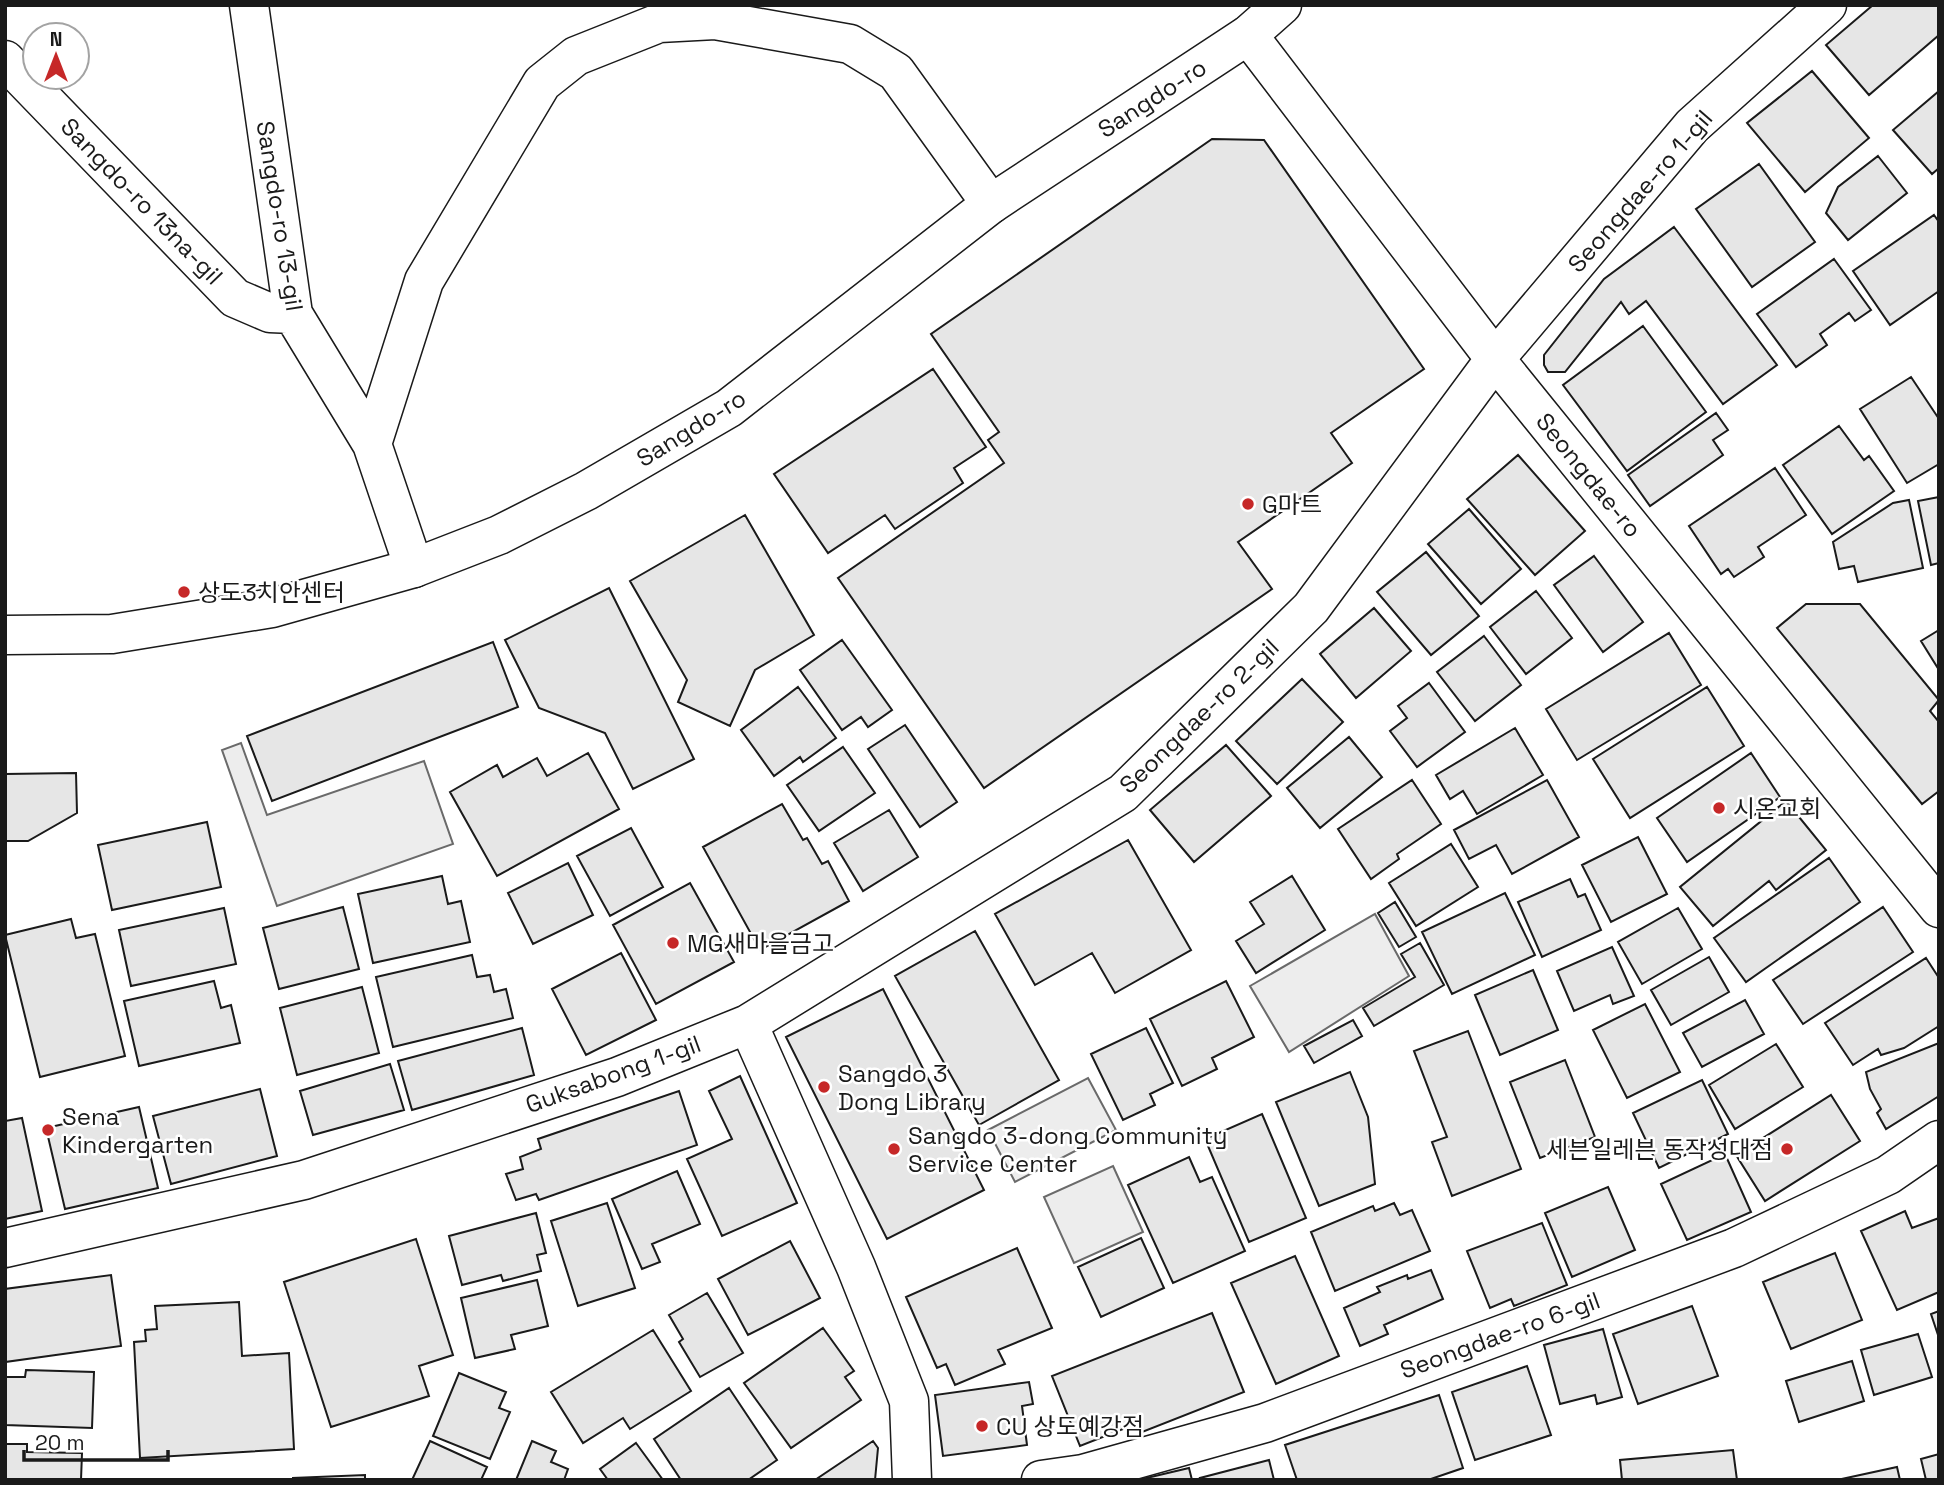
<svg xmlns="http://www.w3.org/2000/svg" width="1944" height="1485" viewBox="0 0 1944 1485" font-family="'Space Grotesk','Noto Sans KR',sans-serif">
<style>
.built{fill:#ededed;stroke:#6a6a6a;stroke-width:2}
.building{fill:#e6e6e6;stroke:#1a1a1a;stroke-width:2}
.lines{fill:none;stroke-linecap:round;stroke-linejoin:round}
.minor-casing{stroke:#1a1a1a;stroke-width:41}
.major-casing{stroke:#1a1a1a;stroke-width:41}
.minor{stroke:#fff;stroke-width:38}
.major{stroke:#fff;stroke-width:38}
.poi-dot{fill:#c62828;stroke:#fff;stroke-width:2.5}
.labels{text-anchor:middle;dominant-baseline:central;stroke-width:5;stroke-linejoin:round;paint-order:stroke}
.street-label{font-size:24px;fill:#1a1a1a;stroke:#fff}
.poi-label{font-size:24px;fill:#1a1a1a;stroke:#fff;text-anchor:start}
</style>
<rect width="100%" height="100%" fill="#fff"/>
<!-- built -->
<path class="built" d="M241 743 267 815 424 761 453 844 277 906 222 750Z
M1375 914 1409 976 1289 1052 1250 986Z
M1088 1078 1116 1130 1015 1182 988 1130Z
M1113 1166 1143 1232 1074 1263 1044 1197Z"/>
<!-- building -->
<path class="building" d="M1873 5H1939V35L1869 95 1826 45Z
M1812 71 1869 138 1805 192 1747 123Z
M1939 91V168L1932 174 1893 130Z
M1212 139 1264 140 1424 369 1331 433 1352 463 1238 542 1272 589 984 788 838 578 1004 463 988 440 999 432 931 334Z
M1878 156 1907 193 1848 240 1826 213 1838 187Z
M1759 164 1815 242 1752 287 1696 209Z
M1934 215 1939 222V291L1890 325 1853 271Z
M1674 227 1777 365 1723 404 1646 301 1629 314 1621 302 1565 372H1548L1544 365V355L1604 279Z
M1834 259 1871 310 1855 321 1849 313 1820 334 1827 345 1796 367 1757 314Z
M1643 326 1706 412 1627 471 1563 385Z
M933 369 986 447 954 468 963 483 895 529 885 515 828 553 774 474Z
M1911 377 1939 419V464L1907 483 1860 409Z
M1716 413 1728 430 1713 440 1723 455 1650 506 1628 475Z
M1839 426 1864 460 1869 456 1894 491 1832 534 1783 465Z
M1518 455 1585 531 1535 575 1467 499Z
M1775 468 1806 515 1758 547 1764 557 1734 577 1728 569 1721 574 1689 526Z
M1939 497V563L1931 565 1918 501Z
M1909 500 1923 568 1858 582 1854 566 1839 569 1833 542 1893 503Z
M1469 509 1521 569 1481 604 1428 544Z
M745 515 814 635 755 670 730 726 678 702 687 680 630 581Z
M1426 552 1479 616 1431 655 1377 592Z
M1594 556 1643 622 1603 652 1554 585Z
M609 588 694 759 633 789 605 733 539 708 505 640Z
M1536 591 1572 638 1526 674 1490 627Z
M1806 604H1860L1939 700 1930 711 1939 722V791L1922 804 1777 628Z
M1374 608 1411 651 1356 698 1320 654Z
M1939 630V670L1921 641Z
M1669 633 1701 685 1577 760 1546 709Z
M1484 636 1521 685 1475 721 1437 672Z
M842 640 892 710 868 727 861 717 842 730 800 670Z
M493 642 518 707 272 801 247 736Z
M1302 679 1343 722 1277 784 1236 741Z
M1429 683 1465 732 1417 767 1390 731 1407 718 1398 706Z
M798 687 836 738 803 762 800 757 774 776 741 730Z
M1707 687 1744 746 1630 818 1593 759Z
M905 725 957 802 920 827 868 749Z
M1515 728 1543 775 1477 814 1463 791 1450 799 1436 775Z
M1349 737 1382 777 1320 828 1287 788Z
M1226 745 1271 796 1194 862 1150 810Z
M843 747 875 793 819 831 787 785Z
M588 753 619 809 497 876 450 792 497 765 503 777 537 758 547 776Z
M1751 753 1780 797 1687 862 1657 818Z
M76 773 77 813 28 841H5V774Z
M1412 780 1441 824 1397 854 1399 859 1371 879 1338 829Z
M1547 780 1579 837 1512 874 1496 845 1469 859 1454 830Z
M1786 801 1826 850 1776 890 1769 881 1713 926 1680 887Z
M782 804 803 840 807 838 822 864 828 861 849 901 760 950 703 847Z
M889 810 918 857 863 891 834 843Z
M207 822 221 887 112 910 98 845Z
M631 828 663 887 610 916 577 856Z
M1638 837 1667 894 1611 922 1582 865Z
M1128 840 1191 950 1115 993 1092 953 1035 985 995 914Z
M1451 844 1478 887 1416 926 1389 883Z
M1829 858 1860 902 1746 982 1714 938Z
M568 863 593 915 533 944 508 893Z
M442 876 448 904 461 901 470 942 373 963 358 894Z
M1292 876 1325 930 1256 973 1236 941 1264 924 1250 902Z
M1570 879 1578 897 1585 894 1601 930 1542 957 1518 902Z
M690 883 734 962 656 1004 613 925Z
M1505 893 1535 955 1452 994 1422 932Z
M1395 902 1416 937 1399 947 1378 913Z
M343 907 359 969 279 989 263 928Z
M1883 907 1913 952 1803 1024 1773 980Z
M224 908 236 964 131 986 119 930Z
M1678 908 1702 949 1642 984 1618 942Z
M71 919 76 938 95 934 125 1056 40 1077 5 935Z
M975 931 1059 1080 979 1125 895 976Z
M1420 943 1444 985 1374 1026 1363 1008 1415 977 1401 954Z
M1612 947 1634 996 1613 1004 1610 995 1574 1011 1557 971Z
M621 953 656 1020 586 1055 552 989Z
M472 955 477 977 490 975 494 992 506 989 513 1018 393 1047 376 977Z
M1709 957 1729 992 1671 1025 1651 990Z
M1926 958 1939 978V1026L1904 1048 1881 1055 1878 1049 1853 1065 1825 1023Z
M1533 970 1558 1030 1500 1055 1475 995Z
M214 981 221 1008 231 1005 240 1043 139 1066 124 1001Z
M1226 981 1254 1037 1212 1058 1217 1069 1182 1086 1150 1019Z
M362 987 379 1053 297 1075 280 1008Z
M883 989 984 1190 887 1239 786 1037Z
M1745 1000 1764 1034 1702 1067 1683 1033Z
M1645 1004 1680 1072 1627 1098 1593 1030Z
M1353 1020 1362 1036 1314 1063 1304 1046Z
M522 1028 534 1075 412 1110 398 1061Z
M1146 1028 1173 1083 1150 1094 1155 1105 1123 1120 1091 1054Z
M1468 1031 1521 1169 1452 1196 1432 1142 1447 1137 1414 1051Z
M1939 1043V1096L1886 1129 1877 1113 1881 1109 1870 1089 1866 1072Z
M1776 1044 1803 1087 1735 1129 1709 1085Z
M1565 1060 1595 1137 1540 1158 1510 1082Z
M390 1064 404 1110 313 1135 300 1091Z
M1350 1072 1368 1117 1375 1184 1319 1206 1276 1102Z
M740 1076 797 1203 722 1236 687 1159 732 1139 709 1091Z
M1702 1080 1728 1134 1659 1168 1633 1113Z
M260 1089 277 1156 171 1184 153 1116Z
M679 1091 697 1145 539 1200 536 1194 516 1200 506 1174 523 1169 520 1157 541 1149 538 1139Z
M1831 1095 1860 1141 1765 1201 1736 1155Z
M139 1107 158 1188 65 1209 46 1128Z
M1262 1114 1306 1218 1249 1242 1205 1139Z
M22 1118 42 1211 5 1219V1121Z
M1725 1154 1751 1212 1687 1240 1661 1184Z
M1189 1157 1200 1182 1212 1177 1245 1251 1173 1283 1128 1185Z
M677 1171 700 1224 652 1244 660 1262 642 1269 612 1199Z
M1608 1187 1635 1250 1572 1277 1545 1213Z
M607 1203 635 1288 578 1306 551 1221Z
M1394 1203 1400 1215 1412 1210 1430 1251 1335 1291 1311 1232 1373 1206 1375 1211Z
M1905 1211 1912 1228 1939 1218V1292L1897 1310 1861 1231Z
M536 1213 546 1253 537 1255 541 1271 503 1281 501 1275 462 1285 449 1236Z
M1542 1223 1567 1285 1514 1306 1511 1299 1490 1308 1467 1251Z
M1141 1238 1164 1288 1101 1317 1078 1267Z
M416 1239 453 1355 419 1366 429 1396 331 1427 284 1282Z
M790 1241 820 1298 748 1335 718 1279Z
M1017 1248 1052 1328 998 1350 1005 1364 955 1385 946 1364 937 1368 906 1297Z
M1835 1253 1862 1320 1791 1349 1763 1282Z
M1295 1256 1339 1356 1276 1384 1231 1283Z
M1431 1270 1443 1299 1384 1325 1388 1334 1360 1346 1344 1308 1380 1292 1377 1287 1407 1275 1408 1279Z
M111 1275 121 1346 5 1362V1289Z
M537 1280 548 1326 511 1335 515 1349 475 1358 461 1298Z
M707 1293 743 1353 700 1377 679 1342 683 1339 669 1315Z
M239 1302 242 1356 289 1353 294 1449 140 1458 134 1342 146 1341 145 1330 157 1329 155 1306Z
M1692 1306 1718 1376 1638 1404 1613 1334Z
M1939 1311V1338L1931 1314Z
M1212 1313 1244 1392 1132 1436 1128 1427 1080 1446 1052 1376Z
M823 1328 854 1371 845 1377 861 1400 791 1448 744 1383Z
M1603 1329 1622 1397 1597 1404 1595 1395 1560 1404 1544 1345Z
M653 1330 691 1391 630 1429 623 1418 583 1443 551 1392Z
M1918 1334 1932 1377 1874 1395 1861 1350Z
M1852 1361 1864 1401 1799 1422 1786 1381Z
M1527 1366 1551 1435 1475 1460 1452 1392Z
M26 1370 94 1372 92 1428 5 1425V1377H25Z
M459 1373 506 1392 499 1408 510 1412 490 1459 433 1436Z
M1029 1382 1033 1404 1022 1406 1027 1445 943 1456 935 1395Z
M729 1388 777 1460 748 1480H681L654 1439Z
M1439 1395 1463 1468 1428 1480H1297L1285 1445Z
M430 1441 487 1467 481 1480H412Z
M532 1441 556 1451 551 1462 568 1469 564 1480H516Z
M873 1441 878 1448 875 1480H815Z
M636 1443 663 1480H608L600 1469Z
M5 1444H27V1452L82 1453 81 1480H5Z
M1733 1450 1737 1480H1622L1620 1460Z
M1939 1454V1480H1926L1921 1459Z
M1269 1460 1274 1480H1201L1200 1478Z
M1897 1467 1900 1480H1837Z
M1189 1468 1192 1480H1138Z
M365 1475V1480H293V1478Z"/>
<g class="lines">
<defs>
<path id="minor" d="M249 5 293 314 372 444 414 568
M1248 35 1495 359 1939 908
M5 60 235 298 270 313 293 314
M372 444 424 281 542 83 576 56 659 23 715 20 850 44 896 72 991 204
M748 1024 856 1267 909 1401 912 1480
M5 1248 304 1180 617 1077 748 1024 1123 793 1311 608 1495 359 1692 126 1827 5
M1041 1480 1083 1474 1265 1423 1734 1248 1888 1175 1939 1140"/>
<path id="major" d="M5 635 112 634 272 608 414 568 499 535 586 491 729 408 991 204 1248 35 1282 5"/>
</defs>
<!-- minor casing -->
<use href="#minor" class="minor-casing"/>
<!-- major casing -->
<use href="#major" class="major-casing"/>
<!-- minor -->
<use href="#minor" class="minor"/>
<!-- major -->
<use href="#major" class="major"/>
</g>
<!-- markers -->
<g class="poi-dot">
<circle cx="1248" cy="504" r="7"/>
<circle cx="184" cy="592" r="7"/>
<circle cx="1719" cy="808" r="7"/>
<circle cx="673" cy="943" r="7"/>
<circle cx="824" cy="1087" r="7"/>
<circle cx="48" cy="1130" r="7"/>
<circle cx="894" cy="1149" r="7"/>
<circle cx="1787" cy="1149" r="7"/>
<circle cx="982" cy="1426" r="7"/>
</g>
<g class="labels">
<!-- street labels -->
<g class="street-label">
<text transform="translate(1152 98) rotate(-33)">Sangdo-ro</text>
<text transform="translate(1640 191) rotate(-49)">Seongdae-ro 1-gil</text>
<text transform="translate(142 201) rotate(46)">Sangdo-ro 13na-gil</text>
<text transform="translate(280 216) rotate(81)">Sangdo-ro 13-gil</text>
<text transform="translate(691 428) rotate(-32)">Sangdo-ro</text>
<text transform="translate(1589 475) rotate(51)">Seongdae-ro</text>
<text transform="translate(1199 716) rotate(-44)">Seongdae-ro 2-gil</text>
<text transform="translate(613 1074) rotate(-20)">Guksabong 1-gil</text>
<text transform="translate(1500 1335) rotate(-20)">Seongdae-ro 6-gil</text>
</g>
<!-- poi labels -->
<g class="poi-label">
<text x="1262" y="504">G마트</text>
<text x="198" y="592">상도3치안센터</text>
<text x="1733" y="808">시온교회</text>
<text x="687" y="943">MG새마을금고</text>
<text x="838" y="1073">Sangdo 3<tspan x="838" dy="28">Dong Library</tspan></text>
<text x="62" y="1116">Sena<tspan x="62" dy="28">Kindergarten</tspan></text>
<text x="908" y="1135">Sangdo 3-dong Community<tspan x="908" dy="28">Service Center</tspan></text>
<text x="1773" y="1149" text-anchor="end">세븐일레븐 동작성대점</text>
<text x="996" y="1426">CU 상도예강점</text>
</g>
</g>
<!-- border -->
<rect width="1944" height="1485" fill="none" stroke="#1a1a1a" stroke-width="14"/>
<!-- north arrow -->
<g transform="translate(56 56)"><circle r="33" fill="#ffffff" stroke="#a3a3a3" stroke-width="2"/>
<path d="M0-5L12 26L0 18L-12 26Z" fill="#c62828"/>
<text y="-10" font-size="19" font-weight="bold" text-anchor="middle" fill="#1a1a1a">N</text>
</g>
<!-- scale -->
<path d="M24 1450v10h144v-10" fill="none" stroke="#1a1a1a" stroke-width="3.5"/>
<text x="35" y="1450" font-size="21" fill="#1a1a1a" stroke="#ffffff" stroke-width="5" paint-order="stroke">20 m</text>
</svg>
